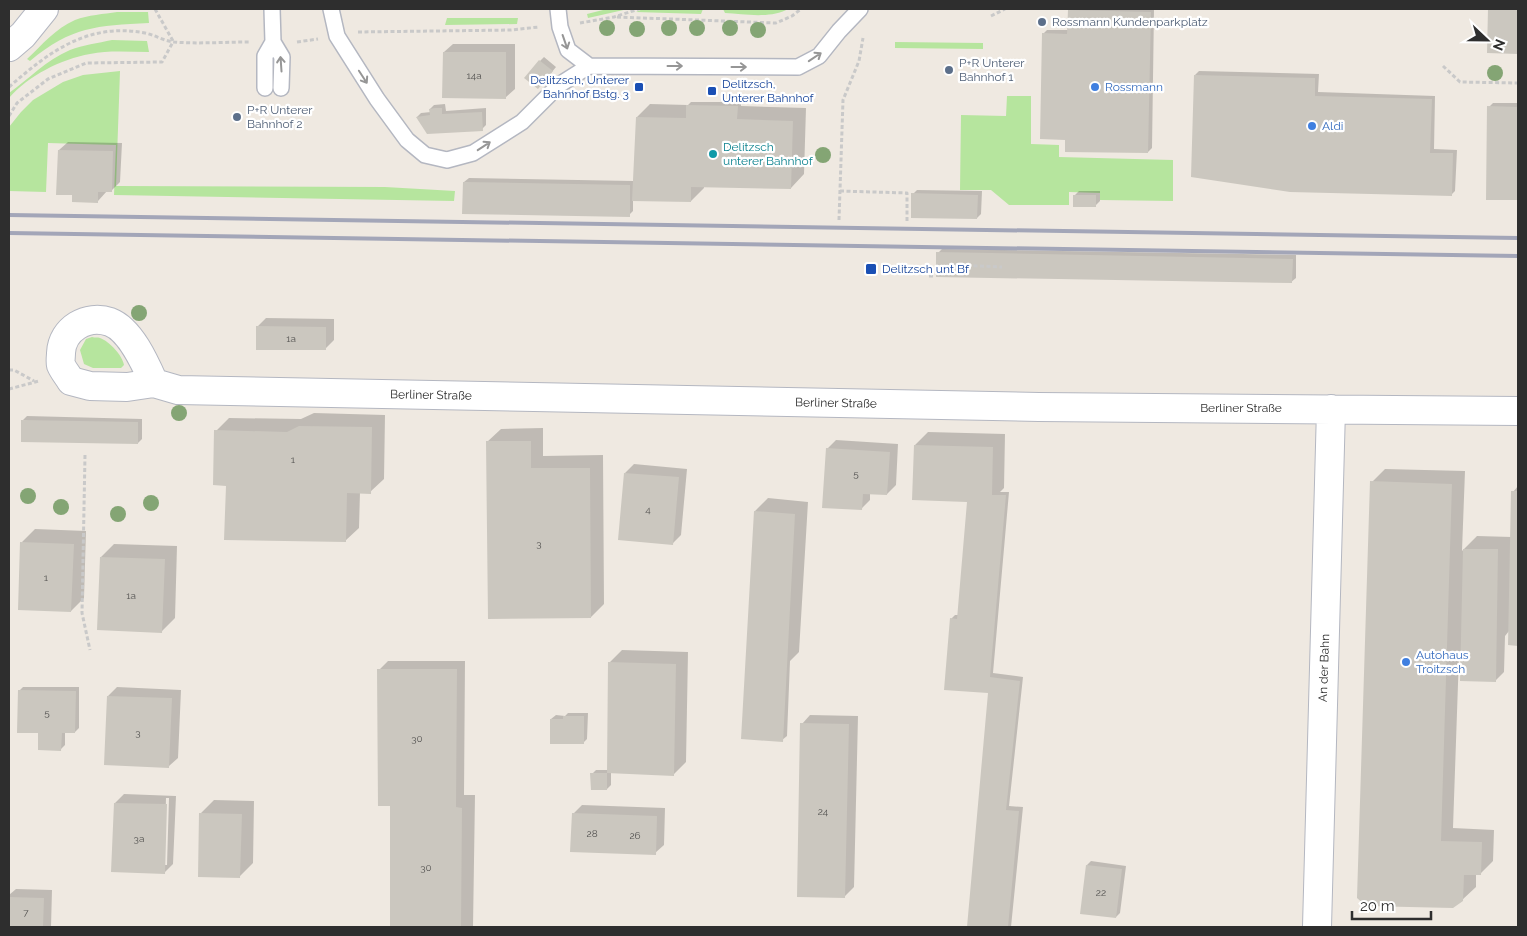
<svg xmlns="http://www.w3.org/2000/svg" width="1527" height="936" viewBox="0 0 1527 936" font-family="Raleway,sans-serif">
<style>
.green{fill:#b6e59e}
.shadow{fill:#0003;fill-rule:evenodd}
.building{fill:#cbc7bf}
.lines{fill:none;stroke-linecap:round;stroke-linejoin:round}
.lane-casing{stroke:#b4b7c1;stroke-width:18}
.street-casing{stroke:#b4b7c1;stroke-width:30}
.secondary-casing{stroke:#b4b7c1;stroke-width:30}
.path{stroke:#c9c9c9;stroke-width:3;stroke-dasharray:4 2.5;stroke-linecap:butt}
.lane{stroke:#fff;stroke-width:15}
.street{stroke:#fff;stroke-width:28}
.secondary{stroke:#fff;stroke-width:28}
.rail{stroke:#a3a6b8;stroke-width:4}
.tree{fill:#84a574}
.oneway{stroke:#969696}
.service-dot{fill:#5c6f8a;stroke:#fff;stroke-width:2}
.transit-dot{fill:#1a4fb4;stroke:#fff;stroke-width:2}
.shop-dot{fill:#3f7fe0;stroke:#fff;stroke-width:2}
.culture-dot{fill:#0f9aa8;stroke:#fff;stroke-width:2}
.labels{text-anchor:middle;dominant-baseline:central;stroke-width:4.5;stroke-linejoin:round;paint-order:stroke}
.number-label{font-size:10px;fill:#555452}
.service-label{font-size:12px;fill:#4e5e75;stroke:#fff;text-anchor:start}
.transit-label{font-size:12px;fill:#164399;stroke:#fff;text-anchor:start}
.shop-label{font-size:12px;fill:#366cbe;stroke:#fff;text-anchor:start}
.culture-label{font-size:12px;fill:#0d838f;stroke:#fff;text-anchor:start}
.street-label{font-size:12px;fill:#2e2e2e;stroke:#fff}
</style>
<rect width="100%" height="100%" fill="#efe9e1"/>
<!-- green -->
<path class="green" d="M607 9H628L588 18 587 14Z
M643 9H703L701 14 636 12Z
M723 9H788C770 19 744 14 725 13Z
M117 12H148L149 23C96 26 72 26 30 61L27 59C42 45 56 28 75 20 88 15 104 14 117 12Z
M447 18H518L517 24 445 25Z
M112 40 147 41 149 52C129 52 109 50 90 54 61 59 28 76 9 98V93C29 79 46 60 70 50 83 45 98 43 112 40Z
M895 42 983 43V49L895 48Z
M120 71 116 186 385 187 455 191 454 201 114 195 116 145 48 143 46 192 9 191V127L21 112 33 100 63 82 83 75Z
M1007 96H1031V144L1059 145V157L1173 160V201L1100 200V193L1069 192V205H1009L991 190H960L961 115 1006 116Z
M92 337C95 338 98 337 100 338 109 341 123 356 124 365L121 368H93L84 364 80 350 86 339Z"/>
<!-- shadow -->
<path class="shadow" d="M1071 9H1154L1152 148 1148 152 1066 138 1043 34 1047 30H1069V11Z
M1489 9H1518V53L1488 52Z
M453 44H515V89L506 97 444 52Z
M544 57 556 67 542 84 540 61Z
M1199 71 1319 74 1318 92 1435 96 1434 149 1457 150 1455 191 1451 195 1195 75Z
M691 102H741V106L806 108 804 174 791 188 704 186V188L691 201 633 200V211L629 215 464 182 469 178 634 181 637 117 650 104 688 105Z
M1493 103H1518V199H1487L1489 107Z
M445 104 446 111 486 108V125L482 129 417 117 421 113 431 112 430 109 434 105Z
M68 142 122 143 120 182 111 191H107L98 201 74 194 59 150Z
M917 190 982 191 981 214 977 218 913 194Z
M1079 191H1100V201L1096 205 1075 195Z
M942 249 1296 255V278L1291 282 938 253Z
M266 318 334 319V340L325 349 257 327Z
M314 413 385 415 384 479 370 492H360L359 528 345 541 227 484 216 431 229 418 301 419Z
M27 416 142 419V439L138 443 23 420Z
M543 428V456L603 455 604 604 591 617 487 442 501 429Z
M928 432 1005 434 1004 488 1000 492H1009L993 673 1023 677 1009 806 1023 807 1011 927H968L990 692 951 619 955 615H959L969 500 915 445Z
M836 440 898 444 896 485 887 494 870 493V500L861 509 827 449Z
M634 464 687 469 681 535 672 544 625 473Z
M1385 469 1465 471 1462 551 1477 536 1512 537 1513 492 1518 486V644H1509V631L1505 636 1504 672 1495 681 1461 655H1459L1453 828 1494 830 1493 861 1480 874H1476V887L1462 900 1452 907 1372 482Z
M768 498 808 502 799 652 790 661 787 736 782 740 755 511Z
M35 529 86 531 84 598 71 611 22 542Z
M114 544 177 546 175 618 162 631 101 557Z
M622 650 688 652 686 762 673 775 611 772V785L607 789 592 774 596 770H609V663Z
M388 661H465L464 795H475L473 927H391L392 805 379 670Z
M23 687H79V728L75 732H65V745L61 749 19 691Z
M117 687 181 690 178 758 169 766 108 696Z
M568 713H588L587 739 583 743 551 719 556 715 565 716Z
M810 715 858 716 854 887 845 896 802 724Z
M124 794 176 796 173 864 165 872 115 803ZM166 798H169L167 865H164Z
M214 800 254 801 253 863 239 877 201 813Z
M582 805 665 808 664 845 655 853 573 814Z
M1091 861 1126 866 1120 913 1116 917 1087 865Z
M16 889 52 890 51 927H9V895Z"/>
<!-- building -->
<path class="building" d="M1488 9H1518V54L1487 53Z
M1068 10 1151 12 1148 153 1065 152V140L1040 139 1042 33 1067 34Z
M443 52H506V99L442 98Z
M539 60 553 71 538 89 524 78Z
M1194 75 1315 78V96L1432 99 1430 153H1453L1452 196 1290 192 1191 177Z
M686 105 738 106 737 119 793 121 791 189 691 187V202L632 201 636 117 686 118Z
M1487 106 1518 107V200H1486Z
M435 108H442V114L482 112 483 131 427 134 416 117 430 115 429 109Z
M58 150 113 151 112 192H98V203L72 202V195H56Z
M463 182 630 185V217L462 214Z
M911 193 978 195 977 219 911 218Z
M1073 195H1096V207H1073Z
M936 252 1293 259 1292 283 936 277Z
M256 326 326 327V350H256Z
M21 420 138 422V444L21 442Z
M299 426 372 427 371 494 347 493 346 542 224 540 226 486 213 485 214 430 287 432Z
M486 441H531V468H590L591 618 488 619Z
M914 445 993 447 992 495H1006L990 677 1020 681 1006 810 1019 811 1008 927H967L988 693 944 690 950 618 957 619 967 502 912 500Z
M826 448 890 452 887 495 863 494 862 510 822 508Z
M624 473 679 477 673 545 618 540Z
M1370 481 1452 484 1441 841 1482 842 1481 875H1464L1463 901 1453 908 1366 906 1357 898Z
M1511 491H1518V646L1508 645Z
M754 511 795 514 783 742 741 739Z
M20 542 74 544 71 612 18 610Z
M1463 549H1498L1496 682 1460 681Z
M100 557 165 559 162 633 97 630Z
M608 662 676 664 674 776 607 773V790H591L590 773H607Z
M377 669H457L456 807 462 808 461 927H390V806H378Z
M18 690 76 691 75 733H62L61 751 38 750V733H17Z
M107 696 172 698 169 768 104 765Z
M563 716H584V744H550V719H563Z
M800 723 849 724 845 898 797 897Z
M114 803 167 804 165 874 111 872Z
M199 813 242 814 240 878 198 877Z
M572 813 657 816 656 855 570 852Z
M1086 865 1122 869 1116 918 1080 914Z
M9 897 44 898 43 927H9Z"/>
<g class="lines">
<defs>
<path id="lane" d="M272 9 273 42 282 57 281 88
M331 9 337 36 377 99 407 140 425 155 447 160 473 153 522 122 559 85 589 66 798 67 819 56 839 31 860 9
M558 9 560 27 568 50 589 66
M265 88V56L273 42"/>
<path id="street" d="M154 383C146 365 131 330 110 322 87 314 62 329 61 353 61 357 60 361 61 365 63 370 68 376 71 381L90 386 127 387 154 383 178 390 1039 407 1518 411
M1317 927 1331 409"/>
<path id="secondary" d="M9 47 23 35 44 9"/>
</defs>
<!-- lane casing -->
<use href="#lane" class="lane-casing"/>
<!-- street casing -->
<use href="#street" class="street-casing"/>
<!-- secondary casing -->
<use href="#secondary" class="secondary-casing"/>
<!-- path -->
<path class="path" d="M155 9 173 41
M991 16 1005 9
M617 17 776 23 792 16 801 9
M580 23 614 17 639 9
M358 32 511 30 539 27
M297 42 318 39
M1443 66 1460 82 1518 83
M9 87C49 52 88 22 145 33 155 35 164 41 174 42 199 44 225 42 250 42
M9 116 17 103 48 79 86 63 162 62 173 42
M840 191 907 193V221
M839 220 843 100 859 61 863 38
M954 265 1002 267
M929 276H935
M9 370H14L34 381
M9 389 39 381
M85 455 82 613 90 650"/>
<!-- lane -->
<use href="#lane" class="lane"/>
<!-- street -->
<use href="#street" class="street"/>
<!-- secondary -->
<use href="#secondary" class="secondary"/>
<!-- rail -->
<path class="rail" d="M9 215 1518 238
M9 233 1518 256"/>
</g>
<!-- trees -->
<g class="tree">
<circle cx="607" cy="28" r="8"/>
<circle cx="669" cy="28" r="8"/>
<circle cx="697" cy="28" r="8"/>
<circle cx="730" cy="28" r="8"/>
<circle cx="637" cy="29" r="8"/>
<circle cx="758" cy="30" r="8"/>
<circle cx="1495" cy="73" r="8"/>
<circle cx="823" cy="155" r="8"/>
<circle cx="139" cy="313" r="8"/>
<circle cx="179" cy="413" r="8"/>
<circle cx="28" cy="496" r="8"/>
<circle cx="151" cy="503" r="8"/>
<circle cx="61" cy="507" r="8"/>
<circle cx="118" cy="514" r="8"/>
</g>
<!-- one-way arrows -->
<defs><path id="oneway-shaft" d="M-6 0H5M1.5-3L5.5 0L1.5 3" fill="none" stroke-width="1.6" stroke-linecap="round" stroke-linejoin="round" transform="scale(1.25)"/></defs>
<g class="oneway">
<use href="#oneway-shaft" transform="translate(565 42) rotate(71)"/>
<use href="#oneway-shaft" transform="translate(815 57) rotate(-34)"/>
<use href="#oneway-shaft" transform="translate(281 64) rotate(-94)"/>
<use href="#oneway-shaft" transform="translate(675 66)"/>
<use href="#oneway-shaft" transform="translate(739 67)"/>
<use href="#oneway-shaft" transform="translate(363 77) rotate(57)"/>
<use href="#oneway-shaft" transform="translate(484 146) rotate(-33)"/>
</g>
<!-- markers -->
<g class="service-dot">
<circle cx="1042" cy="22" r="5"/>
<circle cx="949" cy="70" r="5"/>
<circle cx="237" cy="117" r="5"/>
</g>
<g class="transit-dot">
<rect x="634" y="82" width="10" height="10" rx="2.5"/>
<rect x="707" y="86" width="10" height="10" rx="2.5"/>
<rect x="865" y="263" width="12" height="12" rx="2.5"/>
</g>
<g class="shop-dot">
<circle cx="1095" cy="87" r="5"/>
<circle cx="1312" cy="126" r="5"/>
<circle cx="1406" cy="662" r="5"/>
</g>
<circle class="culture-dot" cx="713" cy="154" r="5"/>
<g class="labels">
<!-- number labels -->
<g class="number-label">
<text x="474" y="75">14a</text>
<text x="291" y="338">1a</text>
<text x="293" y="459">1</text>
<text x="856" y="473">5</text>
<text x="648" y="509">4</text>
<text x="539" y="543">3</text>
<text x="46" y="577">1</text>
<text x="131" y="595">1a</text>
<text x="47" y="712">5</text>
<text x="138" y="732">3</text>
<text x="417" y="738">30</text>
<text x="823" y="811">24</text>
<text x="592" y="833">28</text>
<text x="635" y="835">26</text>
<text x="139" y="838">3a</text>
<text x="426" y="867">30</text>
<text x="1101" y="892">22</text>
<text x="26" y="912">7</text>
</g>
<!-- service labels -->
<g class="service-label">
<text x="1052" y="22">Rossmann Kundenparkplatz</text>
<text x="959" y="63">P+R Unterer<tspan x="959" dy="14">Bahnhof 1</tspan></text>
<text x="247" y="110">P+R Unterer<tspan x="247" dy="14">Bahnhof 2</tspan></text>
</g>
<!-- transit labels -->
<g class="transit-label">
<text x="629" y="80" text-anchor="end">Delitzsch, Unterer<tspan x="629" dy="14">Bahnhof Bstg. 3</tspan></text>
<text x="722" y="84">Delitzsch,<tspan x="722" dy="14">Unterer Bahnhof</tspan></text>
<text x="882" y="269">Delitzsch unt Bf</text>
</g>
<!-- shop labels -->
<g class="shop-label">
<text x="1105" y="87">Rossmann</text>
<text x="1322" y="126">Aldi</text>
<text x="1416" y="655">Autohaus<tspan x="1416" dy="14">Troitzsch</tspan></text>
</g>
<!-- culture labels -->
<g class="culture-label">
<text x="723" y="147">Delitzsch<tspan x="723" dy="14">unterer Bahnhof</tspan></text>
</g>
<!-- street labels -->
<g class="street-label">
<text transform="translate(431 395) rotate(1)">Berliner Straße</text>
<text transform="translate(836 403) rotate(1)">Berliner Straße</text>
<text x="1241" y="408">Berliner Straße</text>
<text transform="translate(1324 668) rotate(-88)">An der Bahn</text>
</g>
</g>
<!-- border -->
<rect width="1527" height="936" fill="none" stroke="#2e2e2e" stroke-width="20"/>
<!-- north arrow -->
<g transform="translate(1487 40) rotate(112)" stroke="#ffffff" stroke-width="4" paint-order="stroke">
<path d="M0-4L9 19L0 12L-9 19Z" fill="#2e2e2e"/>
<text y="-8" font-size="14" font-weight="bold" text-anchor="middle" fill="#2e2e2e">N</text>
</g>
<!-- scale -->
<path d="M1352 911v8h79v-8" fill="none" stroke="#2e2e2e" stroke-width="2.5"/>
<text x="1360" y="911" font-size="15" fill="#2e2e2e" stroke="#ffffff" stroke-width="4" paint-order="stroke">20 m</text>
</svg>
